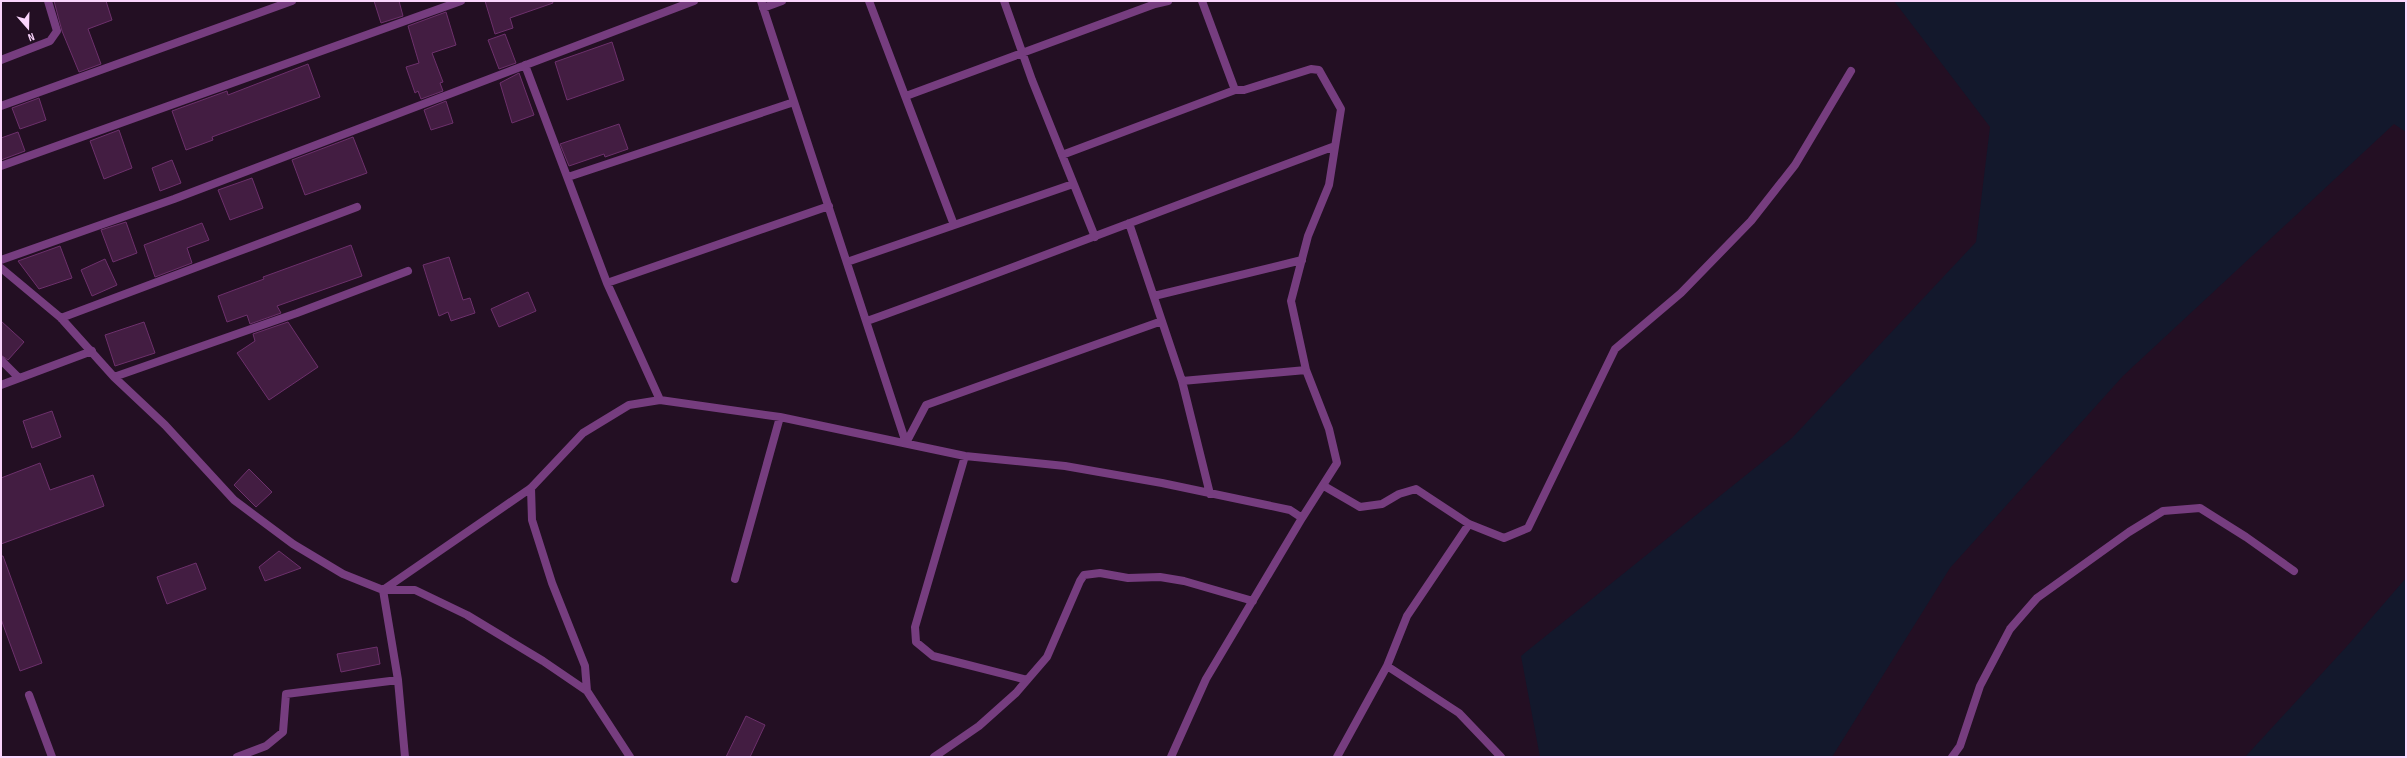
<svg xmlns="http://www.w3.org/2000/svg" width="2407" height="758" viewBox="0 0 2407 758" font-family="'Sofia Sans Condensed',sans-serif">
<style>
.green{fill:#13182c}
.building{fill:#431d42;stroke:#6d306c}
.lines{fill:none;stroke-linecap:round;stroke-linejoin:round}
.minor{stroke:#763d7f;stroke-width:8}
</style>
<rect width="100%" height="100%" fill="#230f23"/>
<!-- green -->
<path class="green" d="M1894 1H2406V132L2394 124 2123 376 1950 568 1832 757H1540L1521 656 1792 438 1976 242 1990 127Z
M2406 578V757H2245L2348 645Z"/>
<!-- building -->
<path class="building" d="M54 1H106L112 20 88 29 101 64 79 72 62 31Z
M374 1H399L403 16 381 23Z
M485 1H552L553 3 510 18 513 28 495 34Z
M446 12 456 45 432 53 443 82 440 83 443 91 421 99 418 91 415 93 406 67 419 63 408 26Z
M505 34 516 63 499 69 488 40Z
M612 42 624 80 567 100 555 62Z
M308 64 320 97 212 137 213 140 186 150 172 111 227 91 228 95Z
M519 73 534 115 512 123 500 83Z
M39 98 46 120 20 129 12 108Z
M446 101 453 123 431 130 424 110Z
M619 124 628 149 605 157 604 154 569 166 560 144Z
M119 130 132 168 104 179 90 141Z
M18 132 25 151 1 160V138Z
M353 137 367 173 305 195 292 160Z
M172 160 181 183 160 191 152 168Z
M252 178 263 208 230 220 218 190Z
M126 222 137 253 113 262 101 230Z
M202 223 209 240 187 248 192 263 155 277 144 245Z
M351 245 362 276 277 306 281 313 250 324 247 315 227 322 218 296 264 279 263 277Z
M60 246 72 278 39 289 18 261Z
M449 257 463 300 470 298 475 313 451 321 448 312 439 316 423 265Z
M105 259 117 285 92 296 81 270Z
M528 292 536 311 499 327 491 309Z
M1 321 24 342 8 360 1 355Z
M144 322 155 353 115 366 105 335Z
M288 322 318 367 269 400 237 353 255 341 253 334Z
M52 411 61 437 32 448 23 421Z
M40 463 50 490 93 475 104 506 1 544V478Z
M249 469 272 492 256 507 234 485Z
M279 551 301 568 265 581 259 567Z
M1 556H3L42 663 20 671 1 619Z
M196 563 206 589 167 604 157 577Z
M377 647 380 664 341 672 337 654Z
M746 716 765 725 750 757H726Z"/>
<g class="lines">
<!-- minor -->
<path class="minor" d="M761 1 906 443
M869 1 954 225
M1004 1 1032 80 1095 237
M1202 1 1235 90
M763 8 782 1
M1 60 50 41 57 31 48 1
M525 65 607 283 660 400
M906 96 1155 4 1168 1
M1 106 292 1
M1062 155 1235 90H1244L1311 69 1319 70 1341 109 1329 185 1308 236 1291 301 1306 370 1329 429 1337 463 1302 518 1206 679 1171 757
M1 166 461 1
M568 177 794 102
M1129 223 1182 381 1210 494
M1 260 174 199 694 1
M847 262 1073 184
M1 268 61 318 114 377 165 425 234 500 293 544 343 574 383 590H415L467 615 543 661 587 691 630 757
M607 283 829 206
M1154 296 1302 260
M61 318 357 207
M867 321C1024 264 1179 204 1335 146
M1 360 19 378
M114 377 297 313 408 271
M1182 381 1306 370
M1 385 92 351
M906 443 926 405 1162 321
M965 456 915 627 916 642 933 656 1027 680
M1324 486 1360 507 1382 504 1399 494 1416 489 1469 524 1504 538 1528 528 1615 349 1681 293 1751 221 1795 165 1851 71
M531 488 532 520 552 583 585 666 587 691
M735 579 780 417
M1387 666 1459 713 1501 757
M29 695 52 757
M237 757 266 746 283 732 286 694 398 680
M405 757 398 680 383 590 531 488 583 433 629 405 660 400 780 417 965 456 1065 466 1162 483 1290 510 1302 518
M934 757 979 726 1016 693 1047 657 1080 581 1084 575 1100 573 1128 578 1160 577 1184 581 1253 601
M1337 757 1387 666 1407 616 1469 524
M1952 757 1960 746 1980 686 2010 629 2037 598 2129 532 2163 511 2200 508 2246 537 2294 571"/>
</g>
<!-- border -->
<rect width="2407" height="758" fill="none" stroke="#fad4fc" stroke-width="4"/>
<!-- north arrow -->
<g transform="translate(28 28) rotate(160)" stroke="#230f23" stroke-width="3" paint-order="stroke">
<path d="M0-3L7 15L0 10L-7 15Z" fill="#fad4fc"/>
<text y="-6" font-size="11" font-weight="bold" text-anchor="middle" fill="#fad4fc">N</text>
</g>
</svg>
